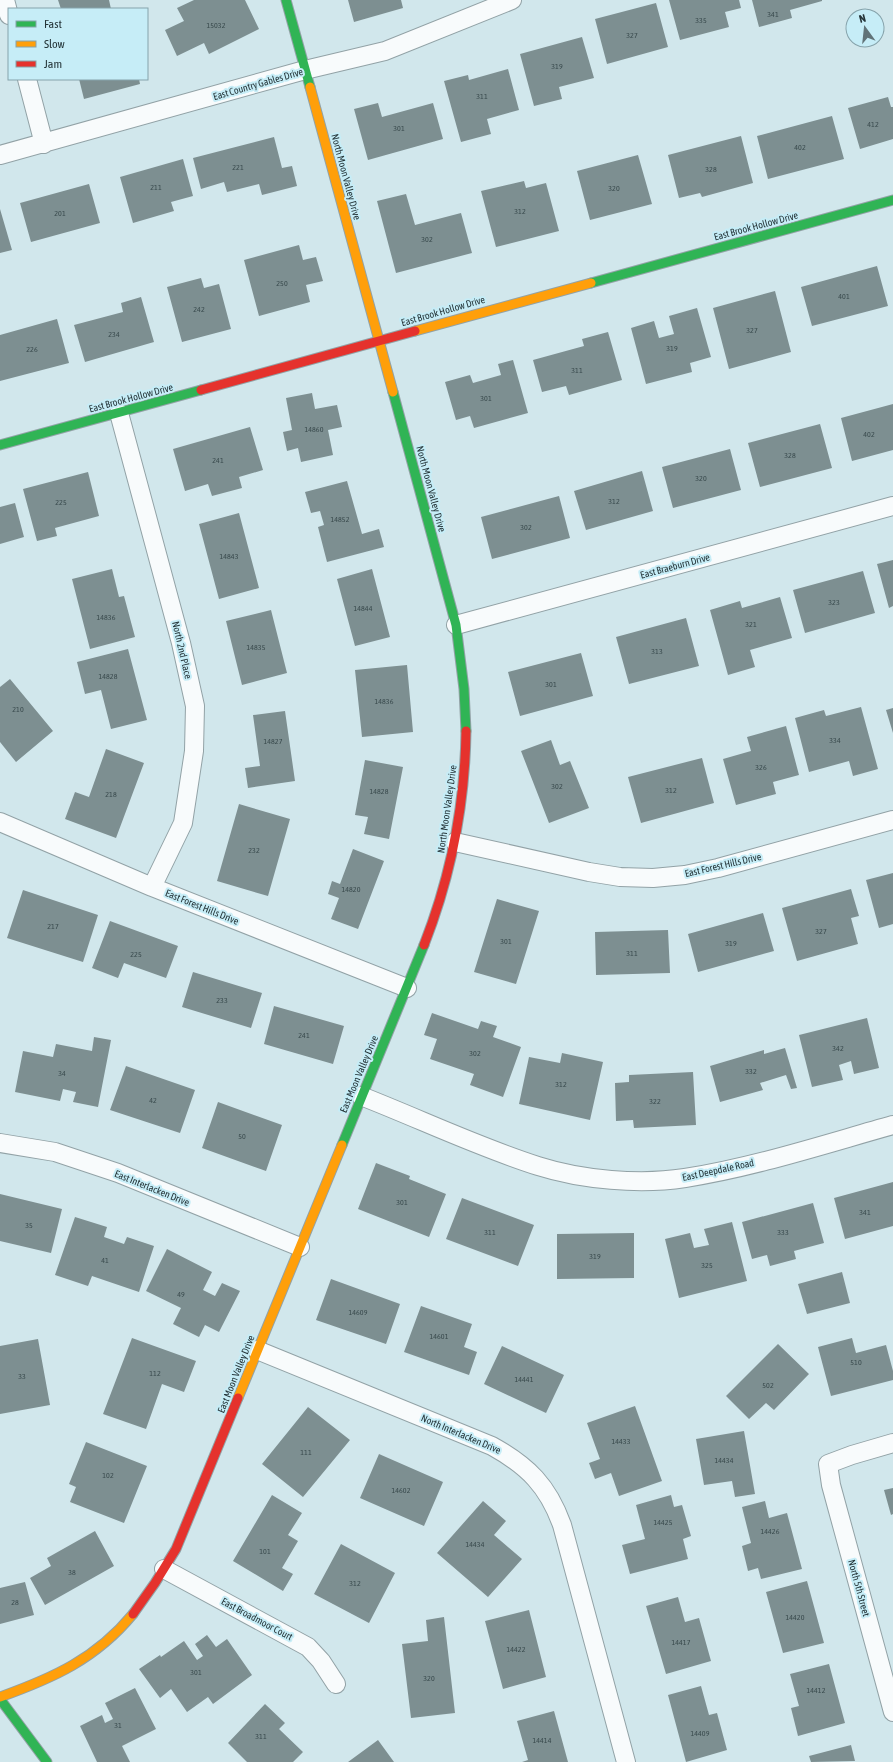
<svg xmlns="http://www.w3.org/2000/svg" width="893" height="1762" viewBox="0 0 893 1762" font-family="'Asap Condensed',sans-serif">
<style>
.building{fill:#7d8f91}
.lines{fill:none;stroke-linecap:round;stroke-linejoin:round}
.street-casing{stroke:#92a2a6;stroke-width:20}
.fast-casing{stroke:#92a2a6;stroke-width:11}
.slow-casing{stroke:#92a2a6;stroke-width:11}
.jam-casing{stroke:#92a2a6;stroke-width:11}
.street{stroke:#f8fbfc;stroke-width:18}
.fast{stroke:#30b455;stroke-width:9}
.slow{stroke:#ff9f0a;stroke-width:9}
.jam{stroke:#e5322d;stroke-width:9}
.labels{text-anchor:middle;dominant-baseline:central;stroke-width:4;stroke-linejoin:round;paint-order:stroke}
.number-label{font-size:8px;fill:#3b4c4f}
.street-label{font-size:10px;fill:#253539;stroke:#c6edf7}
</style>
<rect width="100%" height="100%" fill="#d1e7ec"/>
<!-- building -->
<path class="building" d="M58 0H109L111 9H61Z
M194 0H245L259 29 209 54 204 43 177 56 165 30 184 21 177 8Z
M348 0H401L403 8 354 22Z
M669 0H739L741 8 725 12 729 27 680 40Z
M752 0H822V1L790 10 792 18 759 27Z
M656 3 668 47 607 64 595 19Z
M582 37 594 78 559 87 562 99 534 106 520 54Z
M508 69 519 110 487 119 491 134 461 142 444 81 468 75 469 80Z
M79 79H139L140 84 84 99Z
M888 97 891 107H893V139L860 149 848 108Z
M378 103 382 117 433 103 443 139 368 160 354 109Z
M832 116 844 159 768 179 757 136Z
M741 136 753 183 702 197 700 193 679 198 668 155Z
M274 137 282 168 292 166 297 186 262 195 259 184 227 192 224 182 201 189 193 158Z
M638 155 652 204 590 220 577 171Z
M183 159 193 196 171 202 174 211 133 223 120 177Z
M524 181 526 188 546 183 559 231 496 247 481 191Z
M89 184 100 223 31 242 20 203Z
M406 194 415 225 461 213 472 253 396 273 377 201Z
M0 209 12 250 0 253Z
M299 245 303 260 316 257 323 281 306 285 310 302 259 316 244 260Z
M877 266 888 306 812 326 801 287Z
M201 278 204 288 219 284 231 329 182 342 167 287Z
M775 291 791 352 729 369 713 308Z
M141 297 154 342 85 362 74 325 123 312 121 303Z
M697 308 711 357 690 363 692 372 646 384 631 328 654 321 659 338 674 334 669 316Z
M57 319 69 363 0 381V335Z
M608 332 622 380 569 395 566 386 542 392 533 360 584 346 582 339Z
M513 360 528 413 474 428 470 416 456 420 445 382 470 375 473 383 501 375 498 364Z
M312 393 315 409 337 405 342 427 328 430 333 455 301 462 298 448 287 451 283 432 292 430 286 398Z
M893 404V450L852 461 841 418Z
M820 424 832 468 760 487 748 443Z
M250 427 263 470 239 477 242 488 212 496 208 484 185 491 173 449Z
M730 449 741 490 673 508 662 467Z
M642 471 653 511 586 530 574 491Z
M88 472 99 516 55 528 57 536 37 541 23 489Z
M347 481 362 534 379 529 384 547 327 562 318 527 324 525 320 511 311 513 305 492Z
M559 496 570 538 492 559 481 517Z
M15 503 24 537 0 544V507Z
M239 513 259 588 219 599 199 524Z
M893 560V606L889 608 877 564Z
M112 569 119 597 124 596 135 637 90 649 72 579Z
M372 569 390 637 355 646 337 579Z
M863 571 875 613 805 633 793 590Z
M780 597 792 638 750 650 755 667 728 675 710 610 740 601 742 608Z
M271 610 287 673 242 685 226 621Z
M686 618 699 666 629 684 616 637Z
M128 649 147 720 111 729 101 690 85 694 77 662Z
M581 653 593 696 520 716 508 672Z
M407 665 413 732 362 737 355 670Z
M10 679 53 731 16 762 0 742V687Z
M861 707 878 769 853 776 849 761 809 772 795 718 824 710 826 716Z
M893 708V733L886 710Z
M285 711 295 781 248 788 245 768 260 766 253 715Z
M786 726 799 775 773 782 776 794 736 805 723 759 751 751 747 737Z
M551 740 560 765 570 761 589 808 549 823 521 751Z
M106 749 144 763 116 838 65 819 75 792 89 797Z
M702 758 714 803 641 823 628 777Z
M365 760 403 767 389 839 364 834 368 817 355 815Z
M239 804 290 819 268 896 217 881Z
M353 849 384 861 358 929 331 919 339 898 328 894 332 881 340 884Z
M893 873V924L879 928 866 880Z
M851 889 859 916 851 918 858 944 797 961 782 908Z
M23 890 98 915 83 962 7 938Z
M497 899 539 911 516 984 474 972Z
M763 913 774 951 698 972 688 934Z
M110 921 178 946 166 978 124 963 118 978 92 968Z
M668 930 670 973 596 975 595 932Z
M193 972 262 993 251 1028 182 1007Z
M274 1006 344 1026 333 1064 264 1044Z
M432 1013 478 1029 481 1021 497 1026 493 1037 521 1047 503 1097 470 1085 474 1074 430 1059 437 1039 424 1035Z
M867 1018 879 1068 854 1074 851 1061 839 1065 843 1080 812 1087 799 1035Z
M94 1037 111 1040 98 1107 73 1102 76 1092 63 1089 60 1101 15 1092 23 1051 53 1057 56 1044 92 1051Z
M785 1048 797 1088 791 1089 786 1075 760 1083 763 1090 720 1102 710 1066 764 1050V1054Z
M562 1053 603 1062 590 1120 519 1104 529 1057 560 1063Z
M126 1066 195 1090 180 1133 110 1110Z
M693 1072 696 1125 634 1128 633 1120 616 1121 615 1083 629 1082V1075Z
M218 1102 282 1125 266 1171 202 1148Z
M376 1163 410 1176 409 1179 446 1194 429 1237 358 1209Z
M893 1182V1226L845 1239 834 1198Z
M0 1194 62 1209 51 1253 0 1241Z
M462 1198 534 1225 518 1266 446 1239Z
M813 1203 824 1243 794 1251 796 1259 770 1266 767 1255 752 1259 742 1222Z
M75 1217 107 1227 104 1237 124 1244 127 1237 154 1246 139 1292 92 1276 88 1286 55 1275Z
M732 1222 747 1281 679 1298 665 1239 690 1233 694 1248 709 1245 704 1229Z
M634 1233V1278L557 1279V1234Z
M167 1249 212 1272 203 1290 215 1296 222 1283 240 1291 219 1332 205 1325 199 1337 173 1324 181 1308 146 1291Z
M842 1272 850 1303 807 1314 798 1284Z
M331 1279 400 1304 386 1344 316 1320Z
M421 1306 472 1324 464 1347 477 1352 469 1375 404 1352Z
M132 1338 196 1361 184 1392 162 1384 146 1429 103 1414Z
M852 1338 856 1353 886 1345 893 1371V1380L831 1396 818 1347Z
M38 1339 50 1405 0 1414V1346Z
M778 1344 809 1374 774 1410 766 1403 749 1419 726 1396Z
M502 1346 564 1375 546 1413 484 1384Z
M635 1406 662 1481 619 1496 611 1473 595 1479 589 1463 600 1459 587 1423Z
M308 1407 350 1440 303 1497 262 1464Z
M744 1431 755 1494 735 1497 732 1481 704 1485 696 1439Z
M86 1442 147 1466 124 1523 70 1502 76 1487 69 1484Z
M379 1454 443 1482 424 1526 360 1498Z
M893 1488V1514L891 1515 884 1490Z
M272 1495 302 1513 288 1535 298 1541 282 1568 293 1574 283 1591 233 1561Z
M671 1495 674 1507 682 1505 691 1536 683 1539 688 1559 630 1574 622 1545 645 1539 636 1505Z
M483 1501 506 1521 494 1535 522 1559 488 1597 437 1553Z
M765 1501 769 1518 787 1513 802 1569 761 1579 758 1568 748 1571 742 1546 751 1543 742 1507Z
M95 1531 114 1566 45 1605 30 1578 51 1566 47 1558Z
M341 1544 395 1573 369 1623 314 1594Z
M807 1581 824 1643 783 1653 766 1592Z
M25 1582 34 1615 0 1624V1588Z
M678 1597 685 1622 699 1618 711 1661 666 1674 646 1606Z
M529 1610 546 1677 503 1689 485 1621Z
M444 1617 455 1713 411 1718 402 1644 428 1641 426 1620Z
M207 1635 216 1647 227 1639 252 1675 213 1704 208 1697 187 1712 171 1689 160 1698 139 1669 160 1655 161 1657 184 1641 197 1660 203 1656 195 1644Z
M829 1664 845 1723 798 1736 791 1708 799 1706 790 1674Z
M701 1686 709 1715 717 1713 727 1750 686 1762 668 1695Z
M135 1688 156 1729 122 1746 130 1762H97L80 1726 102 1715 105 1723 113 1719 105 1703Z
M265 1704 285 1723 279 1729 303 1752 293 1762H247L228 1743Z
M554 1711 568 1762H522L528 1760 517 1721Z
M378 1740 394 1762H348Z
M851 1745 855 1761 811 1762 809 1756Z"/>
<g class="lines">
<defs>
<path id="street" d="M5 0 9 15
M27 79 44 144
M0 155 305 70 385 51 512 0
M119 413 181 643 195 706 194 751 183 823 152 887
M456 625 893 506
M0 822 152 887 407 988
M455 842 589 872 620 877 653 878 685 875 718 868 893 820
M361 1096C420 1119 478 1147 538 1166 582 1180 640 1185 685 1178 755 1167 825 1144 893 1125
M0 1143 55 1152 118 1173 300 1247
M257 1350 492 1446C528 1466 548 1486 562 1525L626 1762
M893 1443 852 1455 828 1464 831 1485 893 1712
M164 1569 308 1647 321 1661 336 1684"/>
<path id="fast" d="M286 0 310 87
M591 283 893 200
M393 392 456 625 464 689 466 731
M0 445 201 390
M342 1145 424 945
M0 1699 47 1762"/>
<path id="slow" d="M310 87 393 392
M415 331 591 283
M238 1398 342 1145
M0 1697C53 1678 96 1659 133 1614"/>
<path id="jam" d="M201 390 415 331
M424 945C451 876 465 806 466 731
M133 1614 155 1583 176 1549 238 1398"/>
</defs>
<!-- street casing -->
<use href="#street" class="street-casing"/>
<!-- fast casing -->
<use href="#fast" class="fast-casing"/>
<!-- slow casing -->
<use href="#slow" class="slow-casing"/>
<!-- jam casing -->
<use href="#jam" class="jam-casing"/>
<!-- street -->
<use href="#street" class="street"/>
<!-- fast -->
<use href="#fast" class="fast"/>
<!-- slow -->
<use href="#slow" class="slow"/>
<!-- jam -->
<use href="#jam" class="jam"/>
</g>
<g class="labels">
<!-- number labels -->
<g class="number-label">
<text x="773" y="14">341</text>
<text x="701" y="20">335</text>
<text x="216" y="25">15032</text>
<text x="632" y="35">327</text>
<text x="557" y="66">319</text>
<text x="482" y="96">311</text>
<text x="873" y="124">412</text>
<text x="399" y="128">301</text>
<text x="800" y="147">402</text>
<text x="238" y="167">221</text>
<text x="711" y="169">328</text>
<text x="156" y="187">211</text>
<text x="614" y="188">320</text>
<text x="520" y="211">312</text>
<text x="60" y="213">201</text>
<text x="427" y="239">302</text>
<text x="282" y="283">250</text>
<text x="844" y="296">401</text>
<text x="199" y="309">242</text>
<text x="752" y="330">327</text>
<text x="114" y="334">234</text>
<text x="672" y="348">319</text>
<text x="32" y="349">226</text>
<text x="577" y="370">311</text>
<text x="486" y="398">301</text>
<text x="314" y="429">14860</text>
<text x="869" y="434">402</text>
<text x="790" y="455">328</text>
<text x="218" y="460">241</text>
<text x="701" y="478">320</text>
<text x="614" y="501">312</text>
<text x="61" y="502">225</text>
<text x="340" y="519">14852</text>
<text x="526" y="527">302</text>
<text x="229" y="556">14843</text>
<text x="834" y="602">323</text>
<text x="363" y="608">14844</text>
<text x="106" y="617">14836</text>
<text x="751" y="624">321</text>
<text x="256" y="647">14835</text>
<text x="657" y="651">313</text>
<text x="108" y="676">14828</text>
<text x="551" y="684">301</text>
<text x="384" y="701">14836</text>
<text x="18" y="709">210</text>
<text x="835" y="740">334</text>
<text x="273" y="741">14827</text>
<text x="761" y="767">326</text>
<text x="557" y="786">302</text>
<text x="671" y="790">312</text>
<text x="379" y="791">14828</text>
<text x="111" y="794">218</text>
<text x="254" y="850">232</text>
<text x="351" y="889">14820</text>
<text x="53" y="926">217</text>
<text x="821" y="931">327</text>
<text x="506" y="941">301</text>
<text x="731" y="943">319</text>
<text x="632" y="953">311</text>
<text x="136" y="954">225</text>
<text x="222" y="1000">233</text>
<text x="304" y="1035">241</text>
<text x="838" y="1048">342</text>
<text x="475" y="1053">302</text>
<text x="751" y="1071">332</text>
<text x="62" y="1073">34</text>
<text x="561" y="1084">312</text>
<text x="153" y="1100">42</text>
<text x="655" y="1101">322</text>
<text x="242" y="1136">50</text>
<text x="402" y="1202">301</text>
<text x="865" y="1212">341</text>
<text x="29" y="1225">35</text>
<text x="490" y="1232">311</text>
<text x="783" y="1232">333</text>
<text x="595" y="1256">319</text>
<text x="105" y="1260">41</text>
<text x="707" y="1265">325</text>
<text x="181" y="1294">49</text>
<text x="358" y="1312">14609</text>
<text x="439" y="1336">14601</text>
<text x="856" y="1362">510</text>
<text x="155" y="1373">112</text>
<text x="22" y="1376">33</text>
<text x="524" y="1379">14441</text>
<text x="768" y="1385">502</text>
<text x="621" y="1441">14433</text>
<text x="306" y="1452">111</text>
<text x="724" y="1460">14434</text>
<text x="108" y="1475">102</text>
<text x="401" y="1490">14602</text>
<text x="663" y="1522">14425</text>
<text x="770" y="1531">14426</text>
<text x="475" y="1544">14434</text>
<text x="265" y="1551">101</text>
<text x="72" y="1572">38</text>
<text x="355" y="1583">312</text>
<text x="15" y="1602">28</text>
<text x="795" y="1617">14420</text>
<text x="681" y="1642">14417</text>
<text x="516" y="1649">14422</text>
<text x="196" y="1672">301</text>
<text x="429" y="1678">320</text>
<text x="816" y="1690">14412</text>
<text x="118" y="1725">31</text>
<text x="700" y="1733">14409</text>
<text x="261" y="1736">311</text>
<text x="542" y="1740">14414</text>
</g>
<!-- street labels -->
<g class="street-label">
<text transform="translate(258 84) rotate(-16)">East Country Gables Drive</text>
<text transform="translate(346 177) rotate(75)">North Moon Valley Drive</text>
<text transform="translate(756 226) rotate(-15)">East Brook Hollow Drive</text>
<text transform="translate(443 311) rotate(-16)">East Brook Hollow Drive</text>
<text transform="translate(131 398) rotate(-15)">East Brook Hollow Drive</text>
<text transform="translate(431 489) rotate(75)">North Moon Valley Drive</text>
<text transform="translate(675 566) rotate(-15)">East Braeburn Drive</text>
<text transform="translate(182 650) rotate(77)">North 2nd Place</text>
<text transform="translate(447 809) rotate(-82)">North Moon Valley Drive</text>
<text transform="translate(723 865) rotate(-13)">East Forest Hills Drive</text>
<text transform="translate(202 907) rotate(22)">East Forest Hills Drive</text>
<text transform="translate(359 1074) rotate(-67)">East Moon Valley Drive</text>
<text transform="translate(718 1170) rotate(-12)">East Deepdale Road</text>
<text transform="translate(152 1188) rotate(22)">East Interlacken Drive</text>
<text transform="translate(236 1374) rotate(-68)">East Moon Valley Drive</text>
<text transform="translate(461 1434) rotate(23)">North Interlacken Drive</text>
<text transform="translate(859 1588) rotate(75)">North 5th Street</text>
<text transform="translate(257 1619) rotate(28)">East Broadmoor Court</text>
</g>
</g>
<!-- legend -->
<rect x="8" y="8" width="140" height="72" fill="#c6edf7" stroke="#86a3ab"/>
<rect x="16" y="21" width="20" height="6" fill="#30b455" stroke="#86a3ab"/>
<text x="44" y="28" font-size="12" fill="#253539">Fast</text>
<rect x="16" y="41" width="20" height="6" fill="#ff9f0a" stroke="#86a3ab"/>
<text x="44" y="48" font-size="12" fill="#253539">Slow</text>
<rect x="16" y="61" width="20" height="6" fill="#e5322d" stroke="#86a3ab"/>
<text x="44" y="68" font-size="12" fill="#253539">Jam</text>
<!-- north arrow -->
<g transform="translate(865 28) rotate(345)"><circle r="19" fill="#c6edf7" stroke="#86a3ab"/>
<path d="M0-3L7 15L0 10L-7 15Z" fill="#617378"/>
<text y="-6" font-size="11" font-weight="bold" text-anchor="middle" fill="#253539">N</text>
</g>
</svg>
